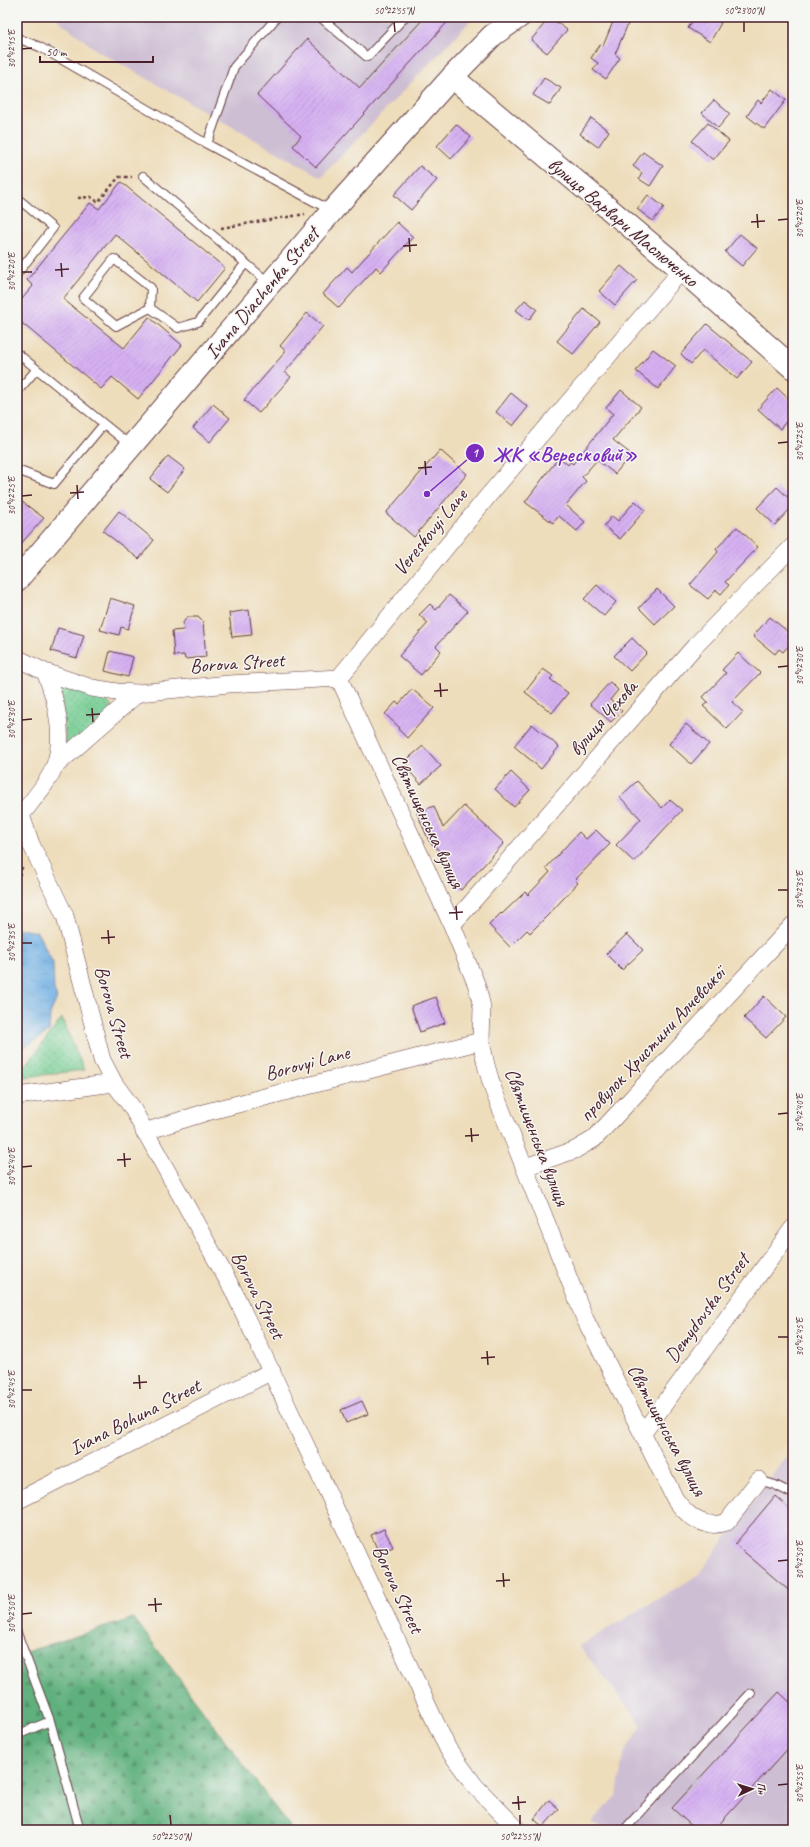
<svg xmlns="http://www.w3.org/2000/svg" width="810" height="1847" viewBox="0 0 810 1847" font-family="Caveat,sans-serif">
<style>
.industrial{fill:#cdbed3}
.green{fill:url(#green-dots);stroke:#5f765f}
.forest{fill:url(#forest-firs);stroke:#546854}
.water{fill:url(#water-ripples);stroke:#5d6787}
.building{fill:url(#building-hatch)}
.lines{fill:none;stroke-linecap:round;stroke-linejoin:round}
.lane-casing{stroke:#633c41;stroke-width:10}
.street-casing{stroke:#633c41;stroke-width:18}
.secondary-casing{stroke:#633c41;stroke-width:24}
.path{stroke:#633c41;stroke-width:2.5;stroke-dasharray:3 3;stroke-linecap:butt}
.lane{stroke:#fff;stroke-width:8}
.street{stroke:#fff;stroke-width:17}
.secondary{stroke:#fff;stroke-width:22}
.ticks{fill:none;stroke:#4a1f2b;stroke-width:1.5}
.labels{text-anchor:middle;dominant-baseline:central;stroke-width:3;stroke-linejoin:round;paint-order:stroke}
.street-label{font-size:20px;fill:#4a1f2b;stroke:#f6f6f2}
.leader{fill:none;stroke:#7b2cbf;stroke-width:1.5}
.callout-dot{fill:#7b2cbf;stroke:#f6f6f2;stroke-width:1.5}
.mark-label{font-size:12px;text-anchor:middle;font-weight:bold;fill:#fff}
.callout-label{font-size:21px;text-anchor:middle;font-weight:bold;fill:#7b2cbf;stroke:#f6f6f2;stroke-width:3;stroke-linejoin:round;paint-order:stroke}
.neatline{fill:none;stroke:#4a1f2b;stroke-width:1.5}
.ticks-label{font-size:10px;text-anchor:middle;fill:#4a1f2b}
</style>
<defs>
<pattern id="green-dots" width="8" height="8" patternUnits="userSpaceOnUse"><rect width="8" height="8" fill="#74cd93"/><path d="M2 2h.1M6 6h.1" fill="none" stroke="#61a678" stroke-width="1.8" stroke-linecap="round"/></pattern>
<pattern id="forest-firs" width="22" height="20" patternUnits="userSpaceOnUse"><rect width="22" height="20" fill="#5fb07d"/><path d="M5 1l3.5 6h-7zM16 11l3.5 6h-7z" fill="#508f67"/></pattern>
<pattern id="water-ripples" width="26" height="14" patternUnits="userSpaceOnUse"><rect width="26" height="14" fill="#70afe3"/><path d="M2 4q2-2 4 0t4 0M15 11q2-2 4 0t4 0" fill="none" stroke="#5e8eb8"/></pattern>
<pattern id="building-hatch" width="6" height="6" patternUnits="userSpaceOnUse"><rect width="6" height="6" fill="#d6b1f2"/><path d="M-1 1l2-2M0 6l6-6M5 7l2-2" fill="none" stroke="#b998d0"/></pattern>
</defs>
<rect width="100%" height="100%" fill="#f6f6f2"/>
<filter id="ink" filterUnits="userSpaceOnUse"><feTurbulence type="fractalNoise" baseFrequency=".025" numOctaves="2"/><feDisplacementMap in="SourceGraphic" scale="8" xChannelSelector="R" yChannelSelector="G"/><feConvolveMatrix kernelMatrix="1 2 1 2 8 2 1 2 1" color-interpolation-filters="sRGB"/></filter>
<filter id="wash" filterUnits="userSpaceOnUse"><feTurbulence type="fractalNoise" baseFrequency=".012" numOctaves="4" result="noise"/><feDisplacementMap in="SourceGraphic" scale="16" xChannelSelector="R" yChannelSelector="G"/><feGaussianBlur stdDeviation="0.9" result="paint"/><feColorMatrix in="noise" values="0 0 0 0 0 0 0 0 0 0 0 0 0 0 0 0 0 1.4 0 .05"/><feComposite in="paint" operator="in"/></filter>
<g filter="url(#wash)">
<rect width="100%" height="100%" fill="#edb"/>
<!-- industrial -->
<path class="industrial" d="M55 17H474L321 177 96 50Z
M793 1449V1830H602L591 1822 617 1795 623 1755 642 1725 579 1646 698 1575Z"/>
<!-- green -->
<path class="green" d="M60 686 104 698 111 705V710L67 752Z
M62 1018 84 1070 17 1078V1077Z"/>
<!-- forest -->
<path class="forest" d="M134 1618 292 1830H17V1650L19 1654Z"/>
<!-- water -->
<path class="water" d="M17 928 37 932 53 963 54 990 57 998 50 1014 49 1032 19 1050 17 1053Z"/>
<g id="blocks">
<!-- building -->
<path class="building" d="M425 17H452L316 167 293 146 301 136 257 95 307 39 360 88Z
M550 17 567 30 547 53 531 40Z
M615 17H631L615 54 620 58 606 79 593 70 598 63 591 58 600 45 603 46Z
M695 17H712L721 23 710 42 688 28Z
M544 78 561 88 550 105 533 95Z
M772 89 786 100 764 129 747 116 758 100 761 103Z
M714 100 730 114 718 128 702 113Z
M591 118 609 131 598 147 580 134Z
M708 123 729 141 713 160 692 141Z
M456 124 471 137 451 159 437 146Z
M643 152 663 166 650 186 639 179 642 173 633 166Z
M420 166 437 180 411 210 394 195Z
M121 182 225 268 197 302 115 234 63 299 124 348 149 317 182 345 138 399 112 377 101 389 17 319V305L33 286 27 280 90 203 99 209Z
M648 195 664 207 653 221 637 209Z
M397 222 413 237 381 272 376 267 339 308 323 294 347 267 352 272Z
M740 234 757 248 742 266 725 252Z
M621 266 637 280 615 305 599 291Z
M525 300 537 309 529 320 516 310Z
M584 309 600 322 573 354 557 341Z
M307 313 323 326 285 372 291 377 259 413 244 400 286 351 280 346Z
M707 324 752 362 737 379 703 350 691 364 681 354Z
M653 349 676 366 658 389 636 371Z
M777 388 793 403V413L780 429 758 409Z
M621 390 641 407 613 440 631 454 615 474 597 460 582 477 586 481 566 505 585 522 577 531 559 516 553 523 525 502 559 457 568 465 570 462 573 464 613 414 606 408Z
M511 393 528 407 513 426 496 412Z
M213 404 230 418 210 442 193 428Z
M440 450 467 474 414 537 386 513Z
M168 456 185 469 167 492 150 479Z
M777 487 793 502V506L775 525 757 508Z
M17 498 44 518 17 548Z
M635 501 645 510 620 539 604 526 612 516 618 521Z
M119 511 154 540 139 559 103 531Z
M737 527 758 547 725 582 729 585 721 594 716 590 708 599 690 585 718 552 716 549Z
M597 585 616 602 604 616 584 599Z
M657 589 674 606 655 624 639 608Z
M449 595 468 611 436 646 441 651 421 675 399 656 428 623 419 615 430 604 436 610Z
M110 598 135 606 128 629 121 627 119 635 100 630Z
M249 610 252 635 232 637 229 613Z
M187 617H198L203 622 206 657 185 659 184 655 174 656 172 631 184 630 183 623Z
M770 617 793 636V641L783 652 779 649 775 654 753 636Z
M58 628 84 635 77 658 51 651Z
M632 638 647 653 630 671 614 656Z
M110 651 133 657 128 677 105 671Z
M738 653 760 673 732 702 743 712 727 729 703 706 708 702 703 697 726 673 722 670Z
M543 669 553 676 550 679 568 693 552 713 525 692Z
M610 682 618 690 610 700 622 711 611 722 590 704Z
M412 689 434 708 407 738 398 729 400 728 385 714 396 702 399 704Z
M532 724 559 747 541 769 514 746Z
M686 724 709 744 691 764 669 744Z
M423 746 441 766 421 784 409 771 412 769 405 761Z
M511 772 530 790 514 807 495 789Z
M637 781 662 808 670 800 682 810 634 862 616 845 641 819 620 797Z
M434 806 443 828 464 806 504 843 461 890 451 882 454 879 445 871 449 867 440 858 443 854 429 841 417 813Z
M596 830 610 844 575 880 578 883 548 915 530 933 527 930 510 947 489 925 501 913 502 914 525 892 528 895 550 872 546 868 579 832 586 839Z
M627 934 643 950 622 970 606 954Z
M764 996 786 1017 766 1038 744 1018Z
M436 997 445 1023 420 1032 411 1006Z
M362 1401 368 1414 346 1423 341 1410Z
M775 1496 793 1512V1594L735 1544Z
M384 1529 393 1547 379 1553 371 1535Z
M779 1692 793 1705V1743L714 1830H696L672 1808Z
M549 1800 559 1809 543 1827 534 1819Z"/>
</g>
</g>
<g filter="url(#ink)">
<use href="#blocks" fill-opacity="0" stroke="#633c41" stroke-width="1"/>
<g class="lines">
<defs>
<path id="lane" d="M320 17 367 57 405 17
M17 38 40 47 207 144 332 211
M207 144 234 67 277 17
M143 176 269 283
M17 198 53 228 17 274
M150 308 116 326 83 298 114 259 151 288 150 308 178 328 198 322 245 264
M17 353 131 446
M17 392 36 370
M17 470 54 484 103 425
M759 1480 775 1485 793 1494
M17 1633 50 1721 80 1830
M17 1735 50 1721
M624 1830 751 1693"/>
<path id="street" d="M17 658 45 672C56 698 66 739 54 767 49 782 31 802 21 815L31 844 65 916 102 1060 114 1083 131 1106 233 1290 448 1749 475 1786 518 1830
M45 672 92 688 117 692 138 693 229 684 339 678
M339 678 452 925 477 986 482 1007 481 1041 486 1065 493 1089 585 1319 675 1499C688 1517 704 1530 727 1522L759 1480
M339 678 488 496 682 270
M54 767 138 693
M452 925 695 646 793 546
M17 1096 114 1083
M144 1132 207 1112 481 1041
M525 1167 575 1150 594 1139 793 925
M643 1433 793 1228
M17 1501 272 1371"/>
<path id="secondary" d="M452 77 682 270 793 368
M17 580 332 211 452 77 493 35 519 17"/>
</defs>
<!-- lane casing -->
<use href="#lane" class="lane-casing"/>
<!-- street casing -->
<use href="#street" class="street-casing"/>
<!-- secondary casing -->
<use href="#secondary" class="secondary-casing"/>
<!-- path -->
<path class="path" d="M78 198 91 197 98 202 119 177H132
M221 228 305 214
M17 881 23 865"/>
<!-- lane -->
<use href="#lane" class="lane"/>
<!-- street -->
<use href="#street" class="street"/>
<!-- secondary -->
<use href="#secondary" class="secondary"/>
</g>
</g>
<!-- ticks -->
<path class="ticks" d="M394 22 395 32M744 22V32M22 49 32 48M757 214 758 228M778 220 788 219M751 222 765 221M409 238 410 252M403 246 417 245M61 263 62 277M55 270 69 269M22 272H32M778 443 788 442M425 461 426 475M418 468 432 467M77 485 78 499M70 493 84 492M22 496 32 495M778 667 788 666M440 683 441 697M434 691 448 690M92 708 93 722M86 715 100 714M22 720 32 719M778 890H788M456 906 457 920M449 913 463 912M108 930 109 944M101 938 115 937M22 943H32M778 1114 788 1113M471 1128 472 1142M465 1136 479 1135M124 1153 125 1167M117 1160 131 1159M22 1167 32 1166M778 1337H788M487 1351 488 1365M481 1358 495 1357M139 1375 140 1389M133 1383 147 1382M22 1390H32M778 1561 788 1560M503 1573 504 1587M496 1581 510 1580M155 1598 156 1612M148 1605 162 1604M22 1614 32 1613M778 1785 788 1784M518 1796 519 1810M512 1803 526 1802M170 1815 171 1825M520 1815V1825"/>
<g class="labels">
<!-- street labels -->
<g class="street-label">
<text transform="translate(623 222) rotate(40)">вулиця Варвари Маслюченко</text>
<text transform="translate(262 293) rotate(-50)">Ivana Diachenka Street</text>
<text transform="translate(430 532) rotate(-51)">Vereskovyi Lane</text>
<text transform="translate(237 663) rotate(-4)">Borova Street</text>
<text transform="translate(603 718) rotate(-49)">вулиця Чехова</text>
<text transform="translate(428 821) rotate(65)">Святищенська вулиця</text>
<text transform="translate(114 1012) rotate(74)">Borova Street</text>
<text transform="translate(652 1044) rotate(-47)">провулок Христини Алчевської</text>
<text transform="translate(307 1063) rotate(-15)">Borovyi Lane</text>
<text transform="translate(537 1137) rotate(69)">Святищенська вулиця</text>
<text transform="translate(258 1295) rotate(63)">Borova Street</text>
<text transform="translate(707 1308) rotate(-54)">Demydovska Street</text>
<text transform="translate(135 1417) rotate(-27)">Ivana Bohuna Street</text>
<text transform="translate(667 1430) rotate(62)">Святищенська вулиця</text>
<text transform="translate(398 1589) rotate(65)">Borova Street</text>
</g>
</g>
<!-- callouts -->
<path class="leader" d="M427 494L475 453"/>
<g class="callout-dot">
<circle cx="427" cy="494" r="4"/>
<circle cx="475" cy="453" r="10"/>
</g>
<g class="mark-label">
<text x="475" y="457">1</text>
</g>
<g class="callout-label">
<text x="565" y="461">ЖК «Вересковий»</text>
</g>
<!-- margin -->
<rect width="810" height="1847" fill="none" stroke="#f6f6f2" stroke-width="44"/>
<!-- north arrow -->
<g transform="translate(752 1789) rotate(86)" stroke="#f6f6f2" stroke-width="3" paint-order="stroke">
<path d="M0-3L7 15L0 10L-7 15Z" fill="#4a1f2b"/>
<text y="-6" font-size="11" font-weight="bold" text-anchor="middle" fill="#4a1f2b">Пн</text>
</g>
<!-- scale -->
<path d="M40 56v6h113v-6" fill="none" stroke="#4a1f2b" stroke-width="2"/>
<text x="46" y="56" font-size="12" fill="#4a1f2b" stroke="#f6f6f2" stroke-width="3" paint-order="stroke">50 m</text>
<rect x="22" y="22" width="766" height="1803" class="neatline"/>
<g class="ticks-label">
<text x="394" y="14">50°22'55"N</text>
<text x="744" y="14">50°23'00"N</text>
<text transform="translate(11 49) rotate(-90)" y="4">30°42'15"E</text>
<text transform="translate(799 219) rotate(-90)" y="4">30°42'20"E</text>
<text transform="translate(11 272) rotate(-90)" y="4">30°42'20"E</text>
<text transform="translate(799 442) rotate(-90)" y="4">30°42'25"E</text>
<text transform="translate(11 496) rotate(-90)" y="4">30°42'25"E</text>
<text transform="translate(799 666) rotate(-90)" y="4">30°42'30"E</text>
<text transform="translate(11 720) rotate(-90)" y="4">30°42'30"E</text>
<text transform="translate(799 890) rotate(-90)" y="4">30°42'35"E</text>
<text transform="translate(11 943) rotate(-90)" y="4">30°42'35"E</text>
<text transform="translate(799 1113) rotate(-90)" y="4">30°42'40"E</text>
<text transform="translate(11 1167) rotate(-90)" y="4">30°42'40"E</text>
<text transform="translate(799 1337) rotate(-90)" y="4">30°42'45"E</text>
<text transform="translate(11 1390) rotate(-90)" y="4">30°42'45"E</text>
<text transform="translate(799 1560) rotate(-90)" y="4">30°42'50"E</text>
<text transform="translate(11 1614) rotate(-90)" y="4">30°42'50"E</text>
<text transform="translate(799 1784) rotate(-90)" y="4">30°42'55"E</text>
<text x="171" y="1840">50°22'50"N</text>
<text x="520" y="1840">50°22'55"N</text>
</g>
</svg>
